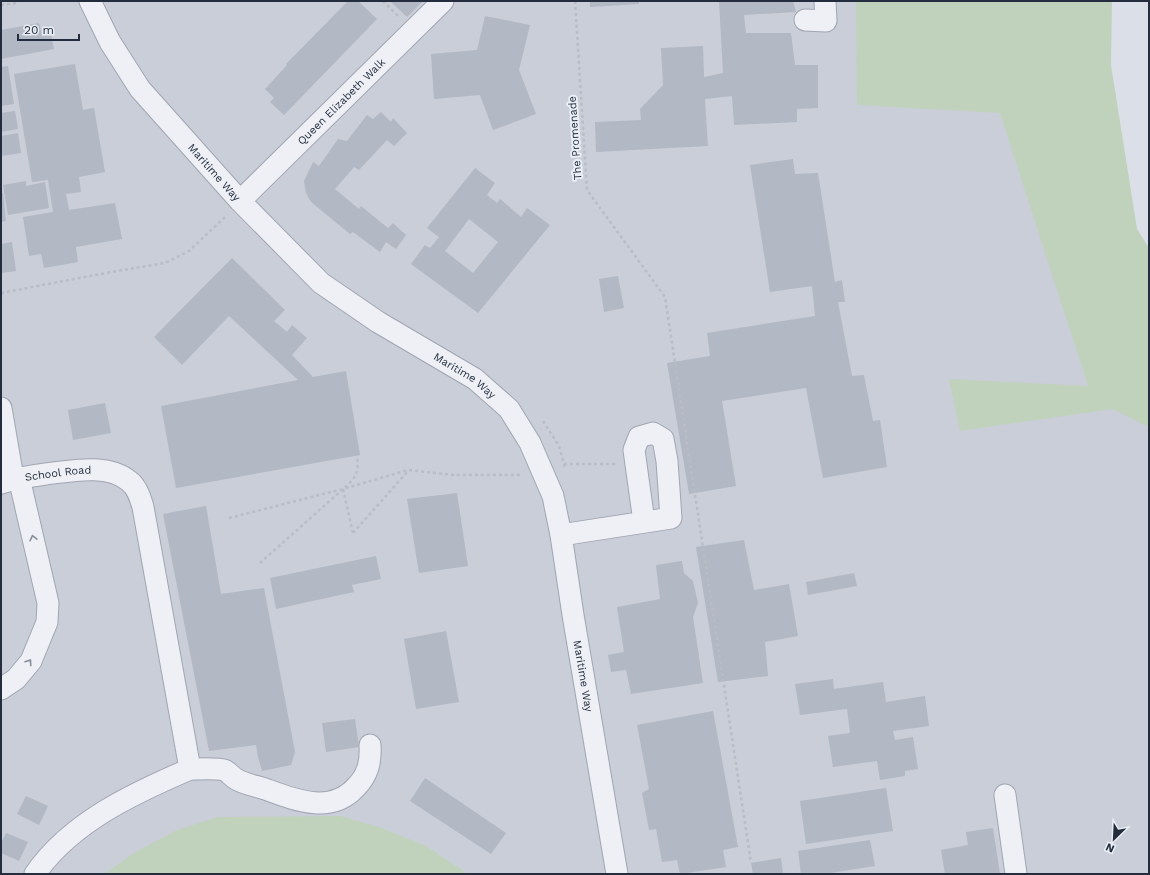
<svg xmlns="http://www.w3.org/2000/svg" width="1150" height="875" viewBox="0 0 1150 875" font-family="'Work Sans',sans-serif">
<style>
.built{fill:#c9ced9}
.green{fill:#c0d2bb}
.building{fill:#b2b8c4;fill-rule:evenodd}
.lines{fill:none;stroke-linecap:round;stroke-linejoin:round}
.minor-casing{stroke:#a0a6b1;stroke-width:23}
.path{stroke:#b9bdc5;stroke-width:2.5;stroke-dasharray:3 3;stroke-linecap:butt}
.minor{stroke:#eef0f5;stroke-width:21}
.oneway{stroke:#888e9a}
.labels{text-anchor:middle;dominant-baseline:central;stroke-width:4;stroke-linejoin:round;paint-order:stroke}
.street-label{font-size:11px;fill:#232d3e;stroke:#eaeef5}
</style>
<rect width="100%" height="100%" fill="#dbdfe7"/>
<!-- built -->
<path class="built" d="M1 1H1041L1149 288V874H1Z"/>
<!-- green -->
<path class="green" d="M856 1H1112L1111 65 1137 229 1149 248V427L1112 409 960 431 949 379 1088 386 1000 113 857 105Z
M340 816 379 827 426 846 468 874H104L134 853 177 830 218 817Z"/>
<!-- building -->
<path class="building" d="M348 1H358L377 19 284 115 270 102 274 98 265 89 287 65 286 64Z
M390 1H423L407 17Z
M590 1H639V4L590 7Z
M719 1H793L796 12 744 15 746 33H791L795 65H818V108L797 109V122L734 125 732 96 705 99 708 146 596 152 595 122 641 120 640 109 663 85 661 48 703 46 704 77 723 73Z
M485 16 530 25 519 70 536 114 493 130 480 95 434 99 431 54 477 50Z
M39 23 42 36 51 34 54 49 1 59V30Z
M75 64 83 110 94 108 105 172 79 177 81 192 66 194 69 210 115 203 122 239 76 247 78 262 44 268 41 254 29 256 23 217 53 212 48 180 32 182 14 74Z
M8 66 14 104 1 106V67Z
M15 111 18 129 1 132V113Z
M381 112 391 122 393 118 407 133 394 146 387 140 359 170 354 167 335 189 359 209 361 206 388 228 393 223 406 235 396 249 386 242 380 252 353 232 350 234 311 202 306 193 304 181 313 162 319 166 338 139 347 141 367 115 373 119Z
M18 133 21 153 1 156V136Z
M793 159 795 174 818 173 835 282 842 280 845 302H838L852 376 864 375 873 421 880 420 887 467 823 478 806 388 722 401 736 486 689 494 667 363 710 356 707 333 815 316 812 286 770 292 750 165Z
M475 168 495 183 487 195 497 203 500 199 521 217 527 208 550 225 478 313 411 264 425 245 430 248 439 237 427 228ZM469 219 498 242 473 273 445 251Z
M26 181V186L45 182 49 208 8 215 3 185Z
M1 193H3L6 221 1 222Z
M12 242 16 271 1 273V244Z
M232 258 285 310 274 321 287 332 292 325 307 338 292 355 313 377 346 371 360 455 176 488 161 406 298 380 229 316 182 365 154 337Z
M618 276 624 308 604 312 599 279Z
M105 403 111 433 73 440 68 410Z
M457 493 468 566 419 573 407 499Z
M206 506 221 594 264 588 295 752 291 765 262 771 258 757 256 745 209 751 163 514Z
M744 540 754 590 789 584 798 636 765 642 768 676 718 682 696 547Z
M376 556 381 579 352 585 354 592 276 609 270 578Z
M682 561 684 573 693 581 698 603 693 617 703 683 631 694 626 670 611 672 608 655 624 652 617 607 660 599 656 565Z
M854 573 857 586 808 595 806 582Z
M446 631 459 702 416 709 404 639Z
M833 679 834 689 883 682 886 702 925 696 929 726 893 731 895 740 913 737 918 769 905 771V776L880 780 877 761 833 767 828 736 850 733 847 709 800 715 795 684Z
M713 711 738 847 723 850 726 867 680 874 677 860 662 862 656 829 649 830 642 793 649 789 637 725Z
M355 719 359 747 326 752 322 723Z
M425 778 506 833 491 854 410 801Z
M886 788 893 831 806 844 800 801Z
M26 796 48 806 39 825 17 814Z
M993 828 1000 874H945L941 850 968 845 966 832Z
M6 833 28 842 19 861 1 853V843Z
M870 840 875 866 824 874H801L798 851Z
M781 858 783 874H753L751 863Z"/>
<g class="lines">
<defs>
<g id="minor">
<path id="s1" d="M90 1 110 42 140 89 240 201 321 283 378 322 475 379 509 409 530 443 553 496 561 535 573 615 617 874"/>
<path d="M805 20 826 21 825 1"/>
<path id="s2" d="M240 201 443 1"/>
<path d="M1 408 13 478"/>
<path id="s3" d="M1 483C16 478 31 476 46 474 71 471 108 463 129 481 137 487 140 497 143 507L190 769C134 793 71 822 35 874"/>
<path d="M561 535 671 518 667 461 663 439 653 433 639 437 634 450 644 522"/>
<path d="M1 689 16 679 31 661 47 622 48 603 19 478"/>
<path d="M190 769C198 769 217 768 224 770 228 771 232 777 236 779 244 784 256 786 265 789 295 800 331 815 356 787 368 775 371 762 370 745"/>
<path d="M1005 795 1016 874"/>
</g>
</defs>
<!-- minor casing -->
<use href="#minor" class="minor-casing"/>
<!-- path -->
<path class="path" d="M383 1 398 16
M575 1 587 190 665 297 751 863
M1 5 17 3 19 1
M1 293 106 273 165 263 189 251 226 216
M543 421 559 446 565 468
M564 464H616
M343 489 353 533
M229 518 343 489C356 478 359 473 357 455
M353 533 408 471
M260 563 343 489 408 470 454 475H521"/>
<!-- minor -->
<use href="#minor" class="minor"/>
</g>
<!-- one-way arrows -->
<defs><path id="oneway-chevron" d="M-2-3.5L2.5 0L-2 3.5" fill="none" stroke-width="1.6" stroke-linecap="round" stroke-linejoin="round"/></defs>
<g class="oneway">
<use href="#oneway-chevron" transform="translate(33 538) rotate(-103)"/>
<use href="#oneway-chevron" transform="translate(29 662) rotate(-56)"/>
</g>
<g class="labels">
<!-- street labels -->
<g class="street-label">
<text stroke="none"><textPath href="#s2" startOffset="142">Queen Elizabeth Walk</textPath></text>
<text transform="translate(575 138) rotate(-94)">The Promenade</text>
<text stroke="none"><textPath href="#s1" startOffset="213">Maritime Way</textPath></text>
<text stroke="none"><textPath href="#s1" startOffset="538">Maritime Way</textPath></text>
<text stroke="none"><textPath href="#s3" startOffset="58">School Road</textPath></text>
<text stroke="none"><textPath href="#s1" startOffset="874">Maritime Way</textPath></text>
</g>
</g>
<!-- border -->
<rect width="1150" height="875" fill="none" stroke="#232d3e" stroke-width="4"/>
<!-- north arrow -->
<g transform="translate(1114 839) rotate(204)" stroke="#eaeef5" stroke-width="3" paint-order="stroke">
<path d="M0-3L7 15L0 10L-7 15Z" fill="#232d3e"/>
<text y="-6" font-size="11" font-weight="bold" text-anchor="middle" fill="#232d3e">N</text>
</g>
<!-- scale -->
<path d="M18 34v6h61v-6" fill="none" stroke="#232d3e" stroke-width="2"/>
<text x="24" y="34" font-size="12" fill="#232d3e" stroke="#eaeef5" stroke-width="3" paint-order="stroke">20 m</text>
</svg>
